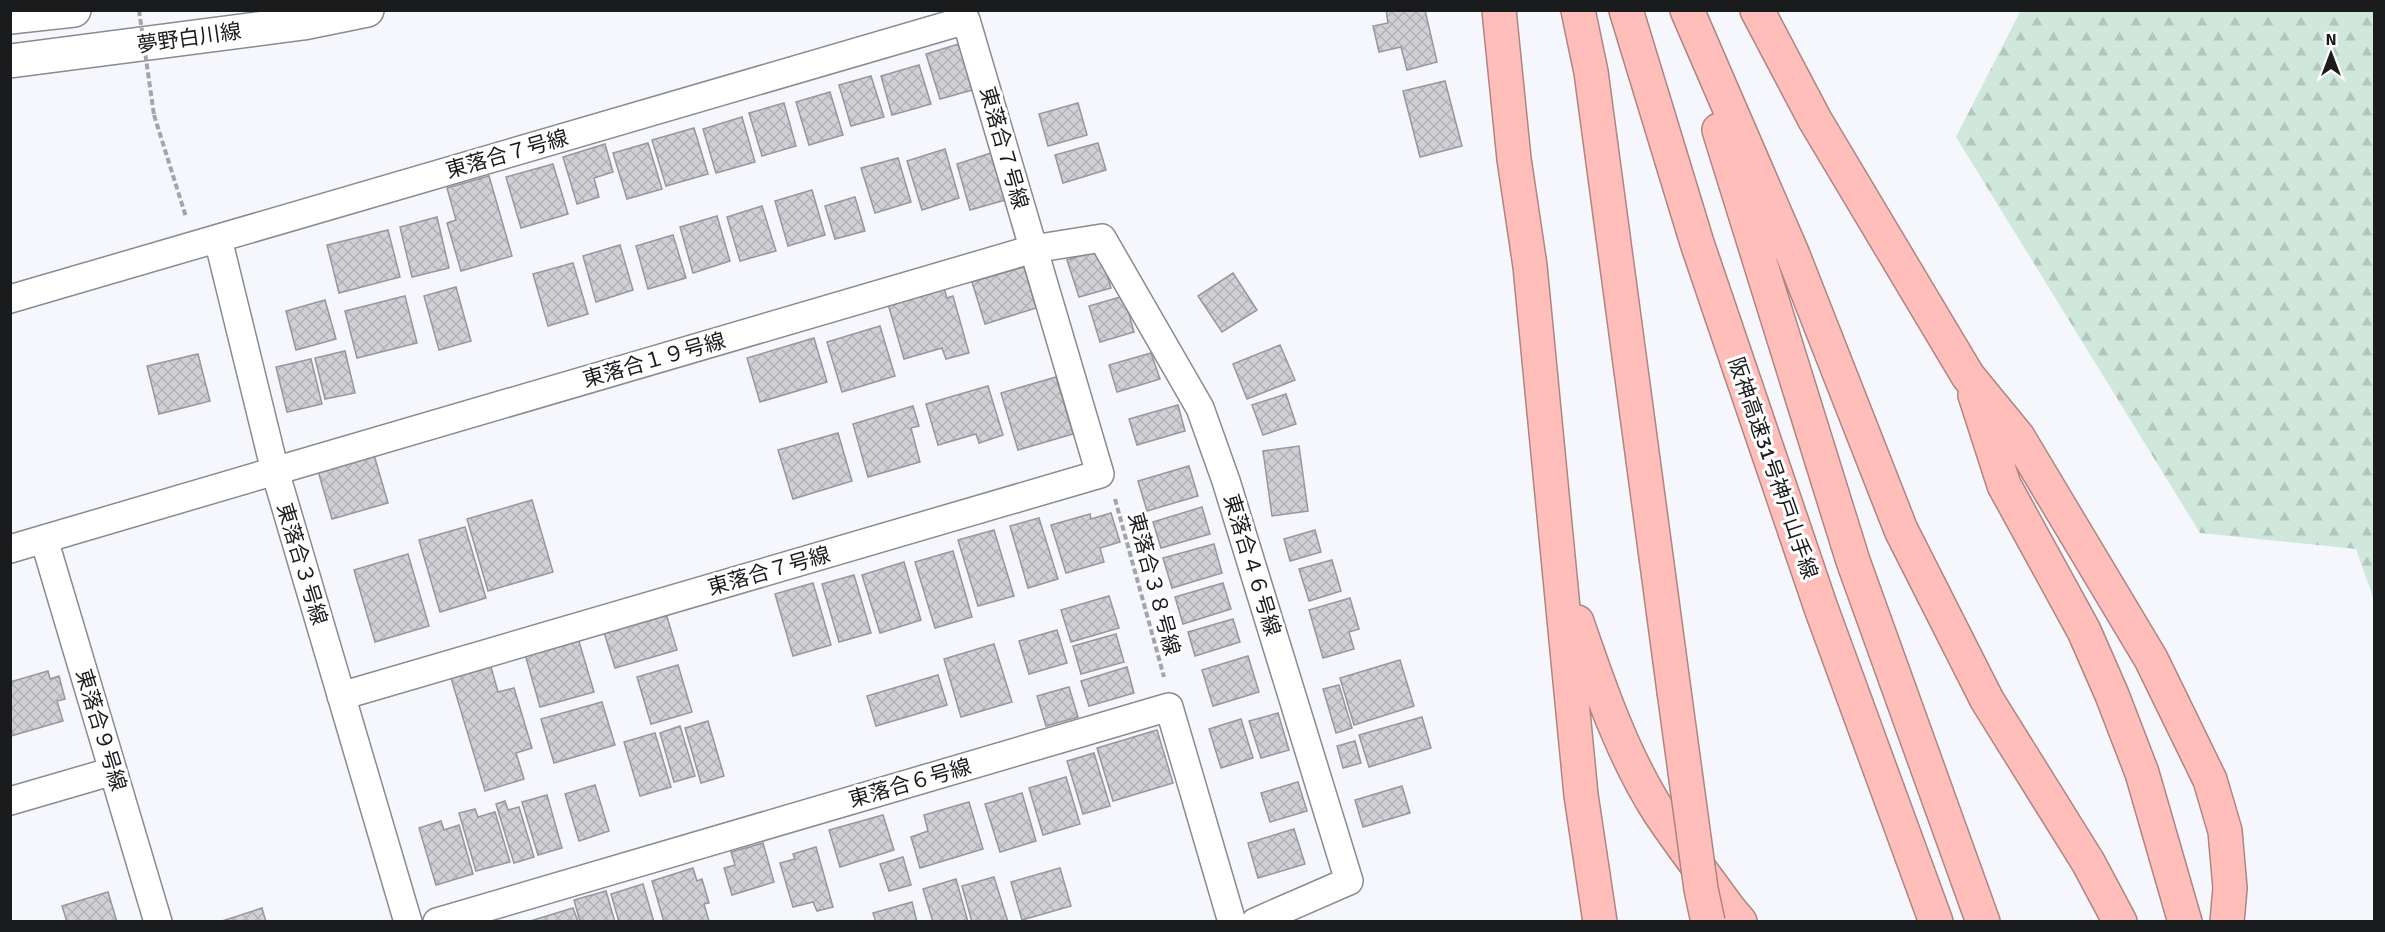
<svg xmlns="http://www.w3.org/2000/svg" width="2385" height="932" viewBox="0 0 2385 932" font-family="Signika,'Noto Sans JP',sans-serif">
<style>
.forest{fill:url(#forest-firs)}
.building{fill:url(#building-cross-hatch);stroke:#97979c;stroke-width:1.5}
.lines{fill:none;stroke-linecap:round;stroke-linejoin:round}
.minor-casing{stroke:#898b90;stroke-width:30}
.tertiary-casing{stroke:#898b90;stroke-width:36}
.motorway-casing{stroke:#af8582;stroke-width:36}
.path{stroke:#a4a5aa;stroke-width:4;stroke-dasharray:6 3;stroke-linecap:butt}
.minor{stroke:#fff;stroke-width:27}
.tertiary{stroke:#fff;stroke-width:33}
.motorway{stroke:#ffbeb9;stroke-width:33}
.motorway-bridge-casing{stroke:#af8582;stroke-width:36;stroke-linecap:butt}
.path-bridge{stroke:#a4a5aa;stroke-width:4;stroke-dasharray:6 3;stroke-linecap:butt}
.motorway-bridge{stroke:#ffbeb9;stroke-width:33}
.labels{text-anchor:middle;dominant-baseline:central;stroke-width:6;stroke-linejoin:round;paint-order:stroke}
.street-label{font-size:21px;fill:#1a1b1d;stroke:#fff}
</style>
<defs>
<pattern id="forest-firs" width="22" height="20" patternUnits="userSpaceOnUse" patternTransform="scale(1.5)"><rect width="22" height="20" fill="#d0e8dc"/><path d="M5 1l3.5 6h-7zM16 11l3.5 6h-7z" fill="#b2c6bc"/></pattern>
<pattern id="building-cross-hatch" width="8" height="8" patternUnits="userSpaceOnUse" patternTransform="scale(1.5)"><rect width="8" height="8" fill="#d0d0d5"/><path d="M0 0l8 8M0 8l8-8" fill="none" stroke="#b2b2b6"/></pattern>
</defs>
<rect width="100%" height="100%" fill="#f5f7fd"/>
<!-- forest -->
<path class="forest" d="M2021 10 2374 11V600L2356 549 2200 533 1956 137Z"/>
<!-- building -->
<path class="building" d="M1386 10H1425L1437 62 1407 70 1401 47 1379 52 1373 26 1388 23Z
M962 43 976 89 940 99 926 54Z
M919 65 931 104 892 115 881 76Z
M871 76 884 117 851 126 839 85Z
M1445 81 1462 146 1420 157 1403 91Z
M830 92 843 135 809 145 796 102Z
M784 103 796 146 762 156 749 113Z
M1078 103 1087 135 1048 146 1039 114Z
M742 117 755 162 716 173 703 129Z
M694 128 708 174 666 186 652 140Z
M648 143 662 189 627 199 613 153Z
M1098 143 1106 170 1063 183 1055 155Z
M605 144 613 172 594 178 599 197 577 204 563 157Z
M945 149 959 198 922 210 907 161Z
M994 152 1009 199 970 210 957 164Z
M898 158 911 202 875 213 861 168Z
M553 164 568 214 521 228 506 177Z
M489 176 512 256 461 271 447 223 456 220 447 188Z
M812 190 825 235 788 246 775 201Z
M855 197 865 231 835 239 825 206Z
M762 206 776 251 740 261 727 217Z
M717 216 730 261 693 273 680 227Z
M437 217 449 268 412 277 400 227Z
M388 230 400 277 339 293 327 245Z
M673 235 686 278 648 289 636 246Z
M620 245 633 290 596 302 583 256Z
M1100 250 1111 288 1079 297 1067 260Z
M573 263 588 314 548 326 533 274Z
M1024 267 1036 308 985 324 972 282Z
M1233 273 1257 310 1222 332 1198 296Z
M456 287 471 341 439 350 424 296Z
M944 288 947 298 953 296 969 353 946 359 942 348 904 359 888 304Z
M405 296 417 343 357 358 345 311Z
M1124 296 1134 332 1100 342 1089 306Z
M325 300 336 339 296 350 286 311Z
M880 326 895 376 842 392 827 342Z
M814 338 827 382 760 402 747 358Z
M1280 345 1295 380 1247 399 1233 364Z
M345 351 355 393 325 399 315 358Z
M1151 353 1160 379 1117 392 1109 365Z
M198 354 210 401 159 414 147 366Z
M311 359 322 404 287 412 276 367Z
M1056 377 1073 434 1018 450 1001 393Z
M988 386 1003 435 979 443 976 434 938 445 926 404Z
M1286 394 1296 424 1263 435 1252 405Z
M1178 405 1185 431 1137 445 1129 419Z
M913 406 919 426 911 428 920 462 868 477 853 424Z
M838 433 852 481 793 499 778 450Z
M1299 446 1308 511 1272 516 1263 451Z
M374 455 388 503 332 519 318 471Z
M1189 466 1198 496 1147 511 1138 481Z
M532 500 553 572 488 591 467 519Z
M1202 507 1210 534 1161 548 1153 522Z
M1111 513 1120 542 1100 548 1104 562 1066 573 1051 525 1090 514 1091 519Z
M1039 518 1058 579 1028 588 1010 526Z
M465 527 486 598 440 612 419 540Z
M994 530 1014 596 978 606 958 540Z
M1315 530 1321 552 1290 561 1284 539Z
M1214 544 1222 573 1172 588 1163 558Z
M953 551 972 617 935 628 915 562Z
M408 554 429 626 375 642 354 570Z
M1332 560 1341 591 1309 601 1299 569Z
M904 562 921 620 880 633 862 575Z
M854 575 871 633 839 642 822 584Z
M813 583 831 645 793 656 775 594Z
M1223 583 1231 609 1183 624 1175 597Z
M1109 596 1119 628 1071 642 1061 610Z
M1350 598 1359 629 1349 632 1354 649 1323 658 1309 610Z
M665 610 677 650 615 668 603 629Z
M1233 619 1240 642 1195 656 1188 632Z
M1057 630 1067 663 1029 674 1019 641Z
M1116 634 1124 662 1081 674 1073 646Z
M578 638 594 692 540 707 525 654Z
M994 644 1012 702 961 717 944 659Z
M1248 656 1259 692 1213 706 1202 670Z
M1400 660 1414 706 1354 725 1340 678Z
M678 665 692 712 651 724 637 677Z
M491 667 498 692 514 688 532 748 516 753 524 779 485 791 451 678Z
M1127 667 1134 693 1089 706 1081 681Z
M48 671 50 679 59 676 65 699 57 701 63 721 11 736 10 682Z
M938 675 947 705 876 726 867 696Z
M1339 685 1352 728 1336 733 1323 689Z
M1069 687 1078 717 1046 726 1037 696Z
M602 702 615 745 554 763 541 719Z
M1278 713 1289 750 1261 758 1249 721Z
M1422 717 1431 748 1369 767 1359 735Z
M1241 719 1253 758 1221 768 1209 729Z
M708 721 724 776 701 783 685 728Z
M680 726 695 776 674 782 660 733Z
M1157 730 1173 783 1113 801 1097 748Z
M655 733 671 787 640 796 624 742Z
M1355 741 1361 763 1343 768 1337 746Z
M1094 753 1110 806 1083 814 1067 761Z
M1066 777 1080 824 1043 835 1029 788Z
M1298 782 1307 811 1270 822 1261 793Z
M595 785 609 831 579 841 565 794Z
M1402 786 1410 813 1363 827 1355 800Z
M1022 793 1036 841 1000 852 985 804Z
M547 795 562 848 538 855 522 802Z
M505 801 508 810 519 807 534 857 514 863 496 804Z
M969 802 983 849 920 868 911 837 928 831 924 815Z
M475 809 478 817 495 812 510 862 476 871 459 813Z
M883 815 894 850 840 867 829 830Z
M441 821 444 830 459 825 473 874 436 885 419 828Z
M1294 829 1305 864 1258 878 1248 843Z
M763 843 774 882 732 895 724 868 735 865 731 852Z
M816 847 833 907 817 911 813 902 793 907 780 863 795 859 793 854Z
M903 857 911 885 889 891 880 864Z
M693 868 697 881 702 879 709 903 704 904 709 921 664 922 652 881Z
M1060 868 1071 906 1022 920 1011 882Z
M994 877 1008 922H972L962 886Z
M956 879 968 922H933L923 889Z
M643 884 654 922H619L611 894Z
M606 891 615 922H580L574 900Z
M108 892 117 922H67L62 906Z
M912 902 917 922H876L873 913Z
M262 908 266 922H219Z
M573 908 578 922H527Z"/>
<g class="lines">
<defs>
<path id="minor" d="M218 239 275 471 1033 249 1102 238 1200 408 1226 481 1349 881 1255 922
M10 299 966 20 1100 474 341 696
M44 539 158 922
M10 549 275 471 408 922
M10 801 113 771
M437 922 1169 707 1232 922"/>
<path id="tertiary" d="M10 17 74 10
M10 61 303 23 367 10"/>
<path id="motorway" d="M1499 10 1514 159 1530 266 1581 795 1600 922
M1578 10 1591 72 1674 691
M1626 10 1697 243 1821 608 1936 922
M1687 10 1793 255 1901 530 1987 700 2088 862 2120 922
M1757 10 1815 120 1968 376 2018 437 2151 659 2210 780 2225 831 2230 888 2227 922
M1719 130 1853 561 1983 922
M1975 395 2004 485 2084 631 2112 695 2142 773 2185 922
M1577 622C1599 686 1622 754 1659 812 1681 845 1706 877 1729 909L1740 922"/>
</defs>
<!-- minor casing -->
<use href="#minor" class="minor-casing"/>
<!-- tertiary casing -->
<use href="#tertiary" class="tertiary-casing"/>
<!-- motorway casing -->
<use href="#motorway" class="motorway-casing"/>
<!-- path -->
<path class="path" d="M154 115 186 217
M1115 499 1164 677"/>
<!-- minor -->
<use href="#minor" class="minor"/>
<!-- tertiary -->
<use href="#tertiary" class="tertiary"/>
<!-- motorway -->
<use href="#motorway" class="motorway"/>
<defs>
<path id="motorway-bridge" d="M1674 691 1701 889 1708 922"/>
</defs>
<!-- motorway-bridge casing -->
<use href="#motorway-bridge" class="motorway-bridge-casing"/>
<!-- path-bridge -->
<path class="path-bridge" d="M139 10 154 115"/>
<!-- motorway-bridge -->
<use href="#motorway-bridge" class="motorway-bridge"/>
</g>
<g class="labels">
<!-- street labels -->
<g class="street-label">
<text transform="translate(189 38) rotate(-8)">夢野白川線</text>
<text transform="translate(1004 148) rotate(74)">東落合７号線</text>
<text transform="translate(507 154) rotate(-16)">東落合７号線</text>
<text transform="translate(654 360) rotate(-16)">東落合１９号線</text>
<text transform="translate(1773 468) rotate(71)">阪神高速31号神戸山手線</text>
<text transform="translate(302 564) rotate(73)">東落合３号線</text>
<text transform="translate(1252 565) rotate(73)">東落合４６号線</text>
<text transform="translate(769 571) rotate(-16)">東落合７号線</text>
<text transform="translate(1154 584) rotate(75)">東落合３８号線</text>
<text transform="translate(101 730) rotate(73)">東落合９号線</text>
<text transform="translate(910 783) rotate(-16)">東落合６号線</text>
</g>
</g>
<!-- border -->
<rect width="2385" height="932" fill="none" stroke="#1a1b1d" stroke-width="24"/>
<!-- north arrow -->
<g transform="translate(2331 54)" stroke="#ffffff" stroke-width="4.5" paint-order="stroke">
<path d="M0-4.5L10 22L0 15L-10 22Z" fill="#1a1b1d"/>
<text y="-9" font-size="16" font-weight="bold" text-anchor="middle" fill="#1a1b1d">N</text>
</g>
</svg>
